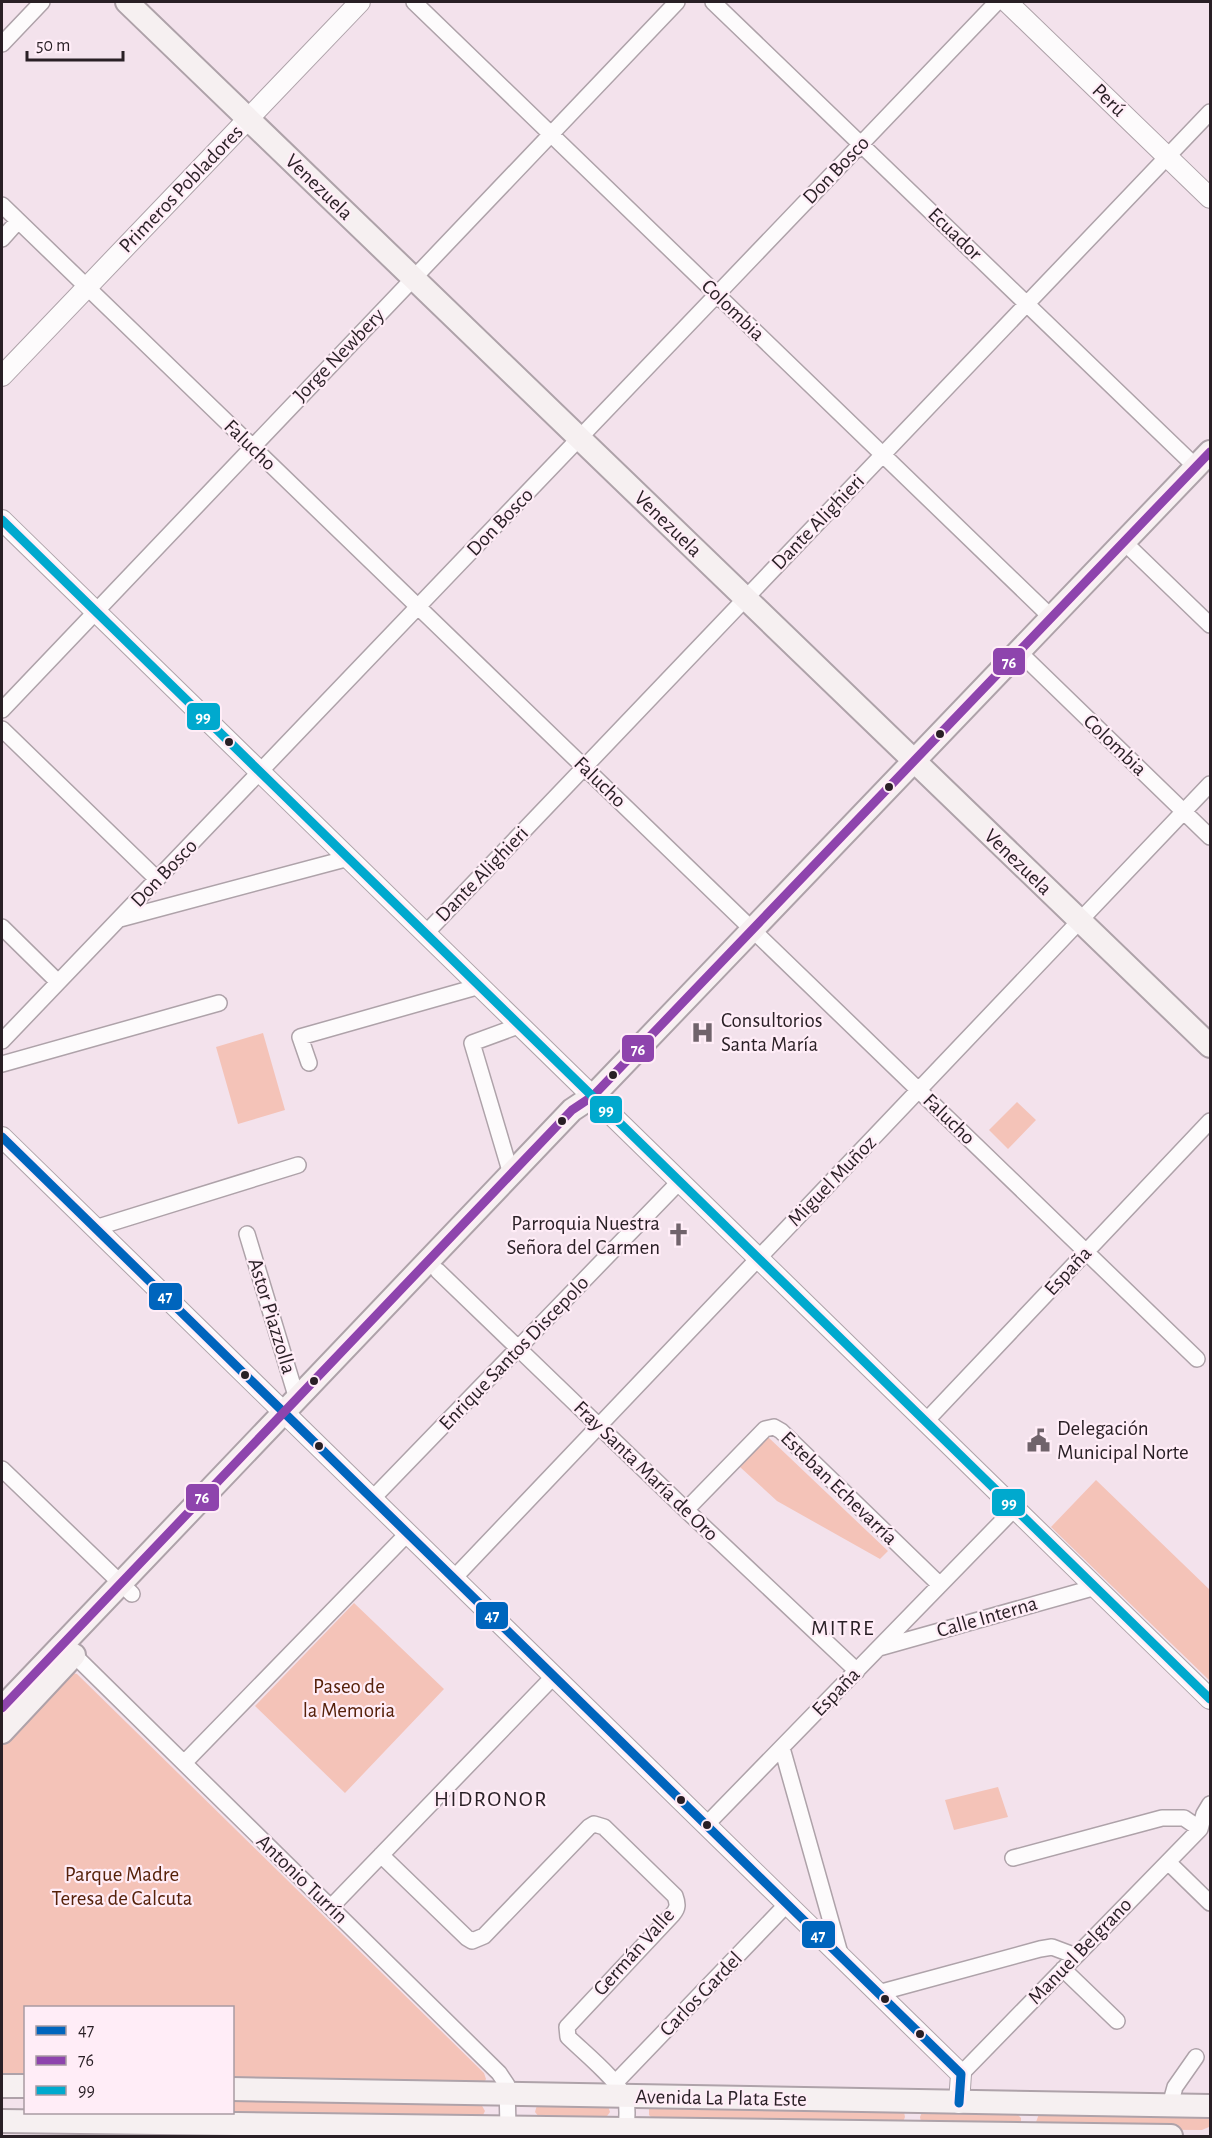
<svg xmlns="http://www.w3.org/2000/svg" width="1212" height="2138" viewBox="0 0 1212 2138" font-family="'Alegreya Sans',sans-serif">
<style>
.green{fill:#f4c3b8}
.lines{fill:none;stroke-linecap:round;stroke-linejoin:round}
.minor-casing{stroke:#aea2a9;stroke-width:18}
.tertiary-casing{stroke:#aea2a9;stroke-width:22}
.secondary-casing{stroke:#aea2a9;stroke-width:26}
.minor{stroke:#fdfbfc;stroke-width:15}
.tertiary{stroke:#fdfbfc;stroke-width:20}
.secondary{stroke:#f6f0f1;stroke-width:22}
.bus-1-casing{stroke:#ffedf7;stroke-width:14}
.bus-2-casing{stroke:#ffedf7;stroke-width:14}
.bus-3-casing{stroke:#ffedf7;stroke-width:14}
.bus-1{stroke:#0065bd;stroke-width:9}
.bus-2{stroke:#8e44ad;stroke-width:9}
.bus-3{stroke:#00a9ce;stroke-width:9}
.bus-dot{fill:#291f25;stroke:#ffedf7;stroke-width:2}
.labels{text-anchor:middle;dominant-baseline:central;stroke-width:4.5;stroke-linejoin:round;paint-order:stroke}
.street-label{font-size:21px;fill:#291f25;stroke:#ffedf7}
.poi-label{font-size:21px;fill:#291f25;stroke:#ffedf7;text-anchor:start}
.park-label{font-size:21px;fill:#56210a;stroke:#ffedf7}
.neighbourhood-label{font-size:22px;letter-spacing:1.5px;fill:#291f25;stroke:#ffedf7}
.line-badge{stroke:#ffedf7;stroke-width:2}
.badge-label{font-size:16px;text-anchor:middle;font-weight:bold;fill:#fff}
</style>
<rect width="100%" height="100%" fill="#f3e2ec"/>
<!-- green -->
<path class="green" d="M263 1033 285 1110 238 1124 216 1047Z
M1017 1102 1036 1120 1008 1149 989 1130Z
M768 1437 888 1551 880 1559 777 1501 740 1467Z
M1096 1480 1210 1590V1681L1051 1527Z
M354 1603 444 1689 345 1793 255 1706Z
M73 1673 77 1674 484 2073 486 2079 484 2083 233 2081 232 2008H26L25 2078H2V1746Z
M998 1787 1008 1817 954 1830 945 1800Z
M233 2098 481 2104 485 2111 482 2117 108 2113 232 2112Z
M537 2105 608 2106 610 2112 605 2119 539 2117 535 2112Z
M649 2107 904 2112 905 2117 903 2122 653 2119 649 2115Z
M922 2112 1017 2114 1021 2118V2123L921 2122 920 2117Z
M1039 2114 1209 2116 1210 2121 1209 2127 1202 2130 1045 2129 1036 2122Z"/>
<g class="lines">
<defs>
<path id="minor" d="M414 2 1052 618
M713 2 1196 467
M2 44 42 2
M2 205 1197 1359
M2 239 18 221
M1124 542 1210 625
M1019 652 1210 837
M2 710 677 2
M2 729 157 879
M120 919 349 858
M2 927 58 982
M426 933 1210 112
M2 1041 997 2
M309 1063 300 1037 480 986
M2 1064 219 1003
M511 1174 472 1043 521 1025
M95 1228 298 1165
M247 1234 297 1399
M438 1271 686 1510 857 1671
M926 1421 1210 1121
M2 1469 132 1594
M373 1498 680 1181
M686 1510 765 1429 774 1427 781 1431 940 1585
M454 1578 1210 784
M879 1648 1096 1587
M68 1649 499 2073 507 2085 508 2128
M782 1748 841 1957
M184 1763 408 1533
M706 1825 1015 1508
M381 1855 467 1938 472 1941 484 1936 589 1827 594 1824 604 1827 675 1896C678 1904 678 1908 673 1914L567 2027 568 2037C582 2051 622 2083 626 2101 628 2110 627 2120 626 2130
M1013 1858 1162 1818H1184L1200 1829
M1168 1862 1210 1903
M331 1907 554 1676
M1063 1969 1117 2021
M878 1993 1040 1949 1052 1947 1076 1956
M961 2074 1200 1829 1204 1814 1210 1804
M615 2083 787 1904
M1170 2105 1175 2087 1196 2057"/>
<path id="tertiary" d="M1007 2 1210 198
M2 376 360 2
M2 520 1210 1699
M2 1137 961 2074 959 2103"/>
<path id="secondary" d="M127 2 1210 1046
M2 1708 572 1110 593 1096 1210 452
M2 1732 74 1655
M2 2086H26
M232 2089 1210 2106
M2 2121 1171 2136"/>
</defs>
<!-- minor casing -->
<use href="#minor" class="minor-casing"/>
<!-- tertiary casing -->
<use href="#tertiary" class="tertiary-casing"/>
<!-- secondary casing -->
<use href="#secondary" class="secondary-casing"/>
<!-- minor -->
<use href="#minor" class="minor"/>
<!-- tertiary -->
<use href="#tertiary" class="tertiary"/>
<!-- secondary -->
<use href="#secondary" class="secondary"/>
<defs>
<path id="bus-1" d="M2 1137 961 2074 959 2103"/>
<path id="bus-2" d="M2 1708 572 1110 593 1096 1210 452"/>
<path id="bus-3" d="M2 520 1210 1699"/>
</defs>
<!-- bus-1 casing -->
<use href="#bus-1" class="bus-1-casing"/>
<!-- bus-2 casing -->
<use href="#bus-2" class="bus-2-casing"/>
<!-- bus-3 casing -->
<use href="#bus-3" class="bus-3-casing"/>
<!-- bus-1 -->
<use href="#bus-1" class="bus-1"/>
<!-- bus-2 -->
<use href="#bus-2" class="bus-2"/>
<!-- bus-3 -->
<use href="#bus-3" class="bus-3"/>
</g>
<!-- icons -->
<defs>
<symbol id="hospital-bare" viewBox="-9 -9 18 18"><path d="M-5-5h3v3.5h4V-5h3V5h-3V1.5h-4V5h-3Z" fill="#70636b" stroke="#ffedf7" stroke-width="2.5" paint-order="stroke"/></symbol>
<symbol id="church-bare" viewBox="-9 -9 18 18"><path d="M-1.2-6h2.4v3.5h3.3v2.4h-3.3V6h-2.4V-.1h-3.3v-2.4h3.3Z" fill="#70636b" stroke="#ffedf7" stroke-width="2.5" paint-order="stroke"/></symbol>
<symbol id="civic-bare" viewBox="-9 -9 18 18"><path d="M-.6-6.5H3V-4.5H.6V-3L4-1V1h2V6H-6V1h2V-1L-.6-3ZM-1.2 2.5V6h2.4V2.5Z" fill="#70636b" stroke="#ffedf7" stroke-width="2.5" paint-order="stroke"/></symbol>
</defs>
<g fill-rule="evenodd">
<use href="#hospital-bare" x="686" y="1016" width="33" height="33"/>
<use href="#church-bare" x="662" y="1218" width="33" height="33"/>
<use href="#civic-bare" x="1022" y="1424" width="33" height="33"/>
</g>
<!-- markers -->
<g class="bus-dot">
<circle cx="940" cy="734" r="5"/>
<circle cx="229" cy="742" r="5"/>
<circle cx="889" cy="787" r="5"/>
<circle cx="613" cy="1075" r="5"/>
<circle cx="562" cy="1121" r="5"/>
<circle cx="245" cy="1375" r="5"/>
<circle cx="314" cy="1381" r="5"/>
<circle cx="319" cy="1446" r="5"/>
<circle cx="681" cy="1800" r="5"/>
<circle cx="707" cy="1825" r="5"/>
<circle cx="885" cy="1999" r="5"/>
<circle cx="920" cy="2034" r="5"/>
</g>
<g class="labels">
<!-- street labels -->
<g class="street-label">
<text transform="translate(1109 100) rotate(44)">Perú</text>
<text transform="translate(836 170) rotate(-46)">Don Bosco</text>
<text transform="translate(319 187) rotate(44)">Venezuela</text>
<text transform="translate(181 189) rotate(-46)">Primeros Pobladores</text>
<text transform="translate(955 234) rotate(44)">Ecuador</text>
<text transform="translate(733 310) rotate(44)">Colombia</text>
<text transform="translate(339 355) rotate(-46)">Jorge Newbery</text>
<text transform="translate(250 445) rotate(44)">Falucho</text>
<text transform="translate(500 522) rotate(-46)">Don Bosco</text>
<text transform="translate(818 522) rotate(-46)">Dante Alighieri</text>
<text transform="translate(668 524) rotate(44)">Venezuela</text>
<text transform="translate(1115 745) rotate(44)">Colombia</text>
<text transform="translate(600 782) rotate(44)">Falucho</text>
<text transform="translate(1018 862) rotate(44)">Venezuela</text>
<text transform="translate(164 873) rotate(-46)">Don Bosco</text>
<text transform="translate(482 874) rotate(-46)">Dante Alighieri</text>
<text transform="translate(949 1119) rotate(44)">Falucho</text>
<text transform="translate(832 1181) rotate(-46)">Miguel Muñoz</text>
<text transform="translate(1068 1271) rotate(-47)">España</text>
<text transform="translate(272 1316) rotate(73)">Astor Piazzolla</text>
<text transform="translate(514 1353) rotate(-46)">Enrique Santos Discepolo</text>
<text transform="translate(646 1471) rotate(44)">Fray Santa María de Oro</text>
<text transform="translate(839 1488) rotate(44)">Esteban Echevarría</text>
<text transform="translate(987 1617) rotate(-16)">Calle Interna</text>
<text transform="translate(836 1692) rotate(-46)">España</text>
<text transform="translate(302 1879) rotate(44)">Antonio Turrín</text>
<text transform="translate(1080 1951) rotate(-46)">Manuel Belgrano</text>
<text transform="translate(634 1952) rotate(-48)">Germán Valle</text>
<text transform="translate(701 1994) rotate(-46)">Carlos Gardel</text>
<text transform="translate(721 2098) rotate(1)">Avenida La Plata Este</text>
</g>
<!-- poi labels -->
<g class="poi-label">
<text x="721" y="1020">Consultorios<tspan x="721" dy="24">Santa María</tspan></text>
<text x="660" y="1223" text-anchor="end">Parroquia Nuestra<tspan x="660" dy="24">Señora del Carmen</tspan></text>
<text x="1057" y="1428">Delegación<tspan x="1057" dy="24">Municipal Norte</tspan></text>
</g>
<!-- park labels -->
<g class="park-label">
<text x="349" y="1686">Paseo de<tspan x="349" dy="24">la Memoria</tspan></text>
<text x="122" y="1874">Parque Madre<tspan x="122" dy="24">Teresa de Calcuta</tspan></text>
</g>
<!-- neighbourhood labels -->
<g class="neighbourhood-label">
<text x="843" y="1628">MITRE</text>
<text x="491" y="1799">HIDRONOR</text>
</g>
</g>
<g class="line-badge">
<rect x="992" y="647" width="34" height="29" rx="6" fill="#8e44ad"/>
<rect x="186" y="702" width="35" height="29" rx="6" fill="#00a9ce"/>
<rect x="621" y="1034" width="34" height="29" rx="6" fill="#8e44ad"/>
<rect x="589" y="1095" width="34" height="29" rx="6" fill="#00a9ce"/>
<rect x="148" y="1282" width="35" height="29" rx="6" fill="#0065bd"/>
<rect x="185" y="1483" width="35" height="29" rx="6" fill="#8e44ad"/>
<rect x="991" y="1488" width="35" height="29" rx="6" fill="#00a9ce"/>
<rect x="475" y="1601" width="34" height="29" rx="6" fill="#0065bd"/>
<rect x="801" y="1920" width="35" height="29" rx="6" fill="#0065bd"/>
</g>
<g class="badge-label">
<text x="1009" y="668">76</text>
<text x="203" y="722">99</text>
<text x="638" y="1055">76</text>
<text x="606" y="1115">99</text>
<text x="165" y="1302">47</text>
<text x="202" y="1503">76</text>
<text x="1009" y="1508">99</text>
<text x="492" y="1621">47</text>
<text x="818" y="1941">47</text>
</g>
<!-- border -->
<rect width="1212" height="2138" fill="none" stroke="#291f25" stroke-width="6"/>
<!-- legend -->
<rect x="24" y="2006" width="210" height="108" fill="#ffedf7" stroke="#a99ba3" stroke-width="1.5"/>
<rect x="36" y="2026" width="30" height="9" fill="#0065bd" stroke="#a99ba3" stroke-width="1.5"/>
<text x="78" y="2036" font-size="18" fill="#291f25">47</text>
<rect x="36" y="2056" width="30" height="9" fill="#8e44ad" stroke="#a99ba3" stroke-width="1.5"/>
<text x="78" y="2066" font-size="18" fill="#291f25">76</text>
<rect x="36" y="2086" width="30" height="9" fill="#00a9ce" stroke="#a99ba3" stroke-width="1.5"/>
<text x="78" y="2096" font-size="18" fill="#291f25">99</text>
<!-- scale -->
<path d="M27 51v9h96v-9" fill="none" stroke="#291f25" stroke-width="3"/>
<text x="36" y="51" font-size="18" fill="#291f25" stroke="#ffedf7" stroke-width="4.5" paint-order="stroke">50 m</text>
</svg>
